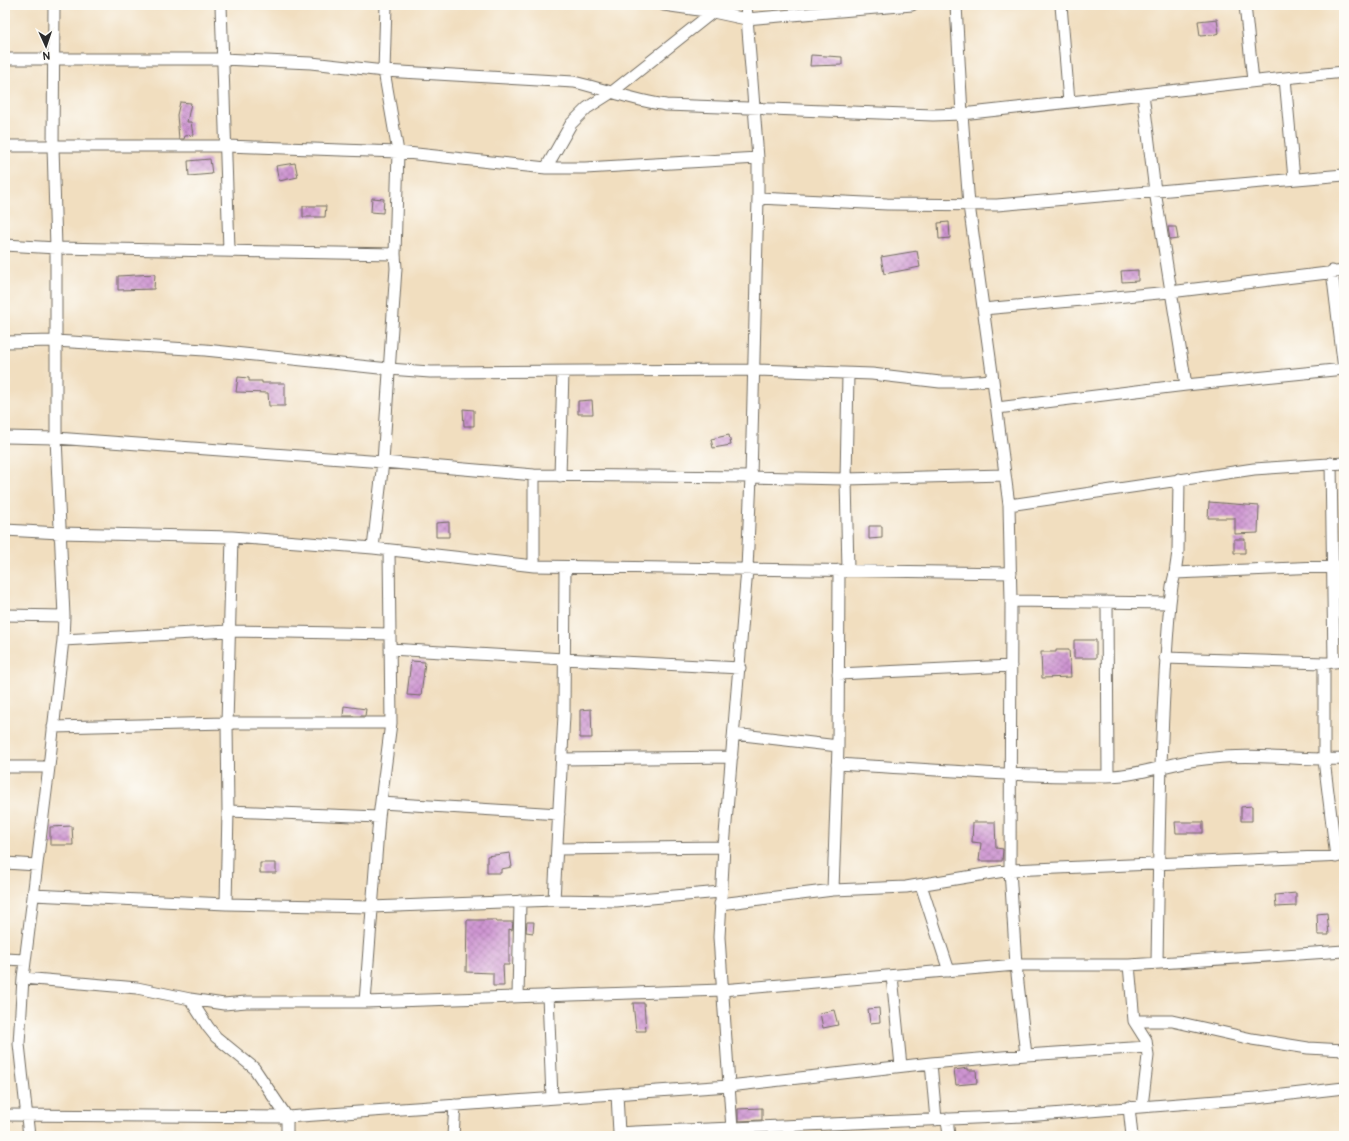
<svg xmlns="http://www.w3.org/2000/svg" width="1349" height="1141" viewBox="0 0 1349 1141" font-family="Pangolin,sans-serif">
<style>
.building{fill:url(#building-cross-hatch)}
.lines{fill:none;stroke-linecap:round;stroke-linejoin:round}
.minor-casing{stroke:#706a5f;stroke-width:13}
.minor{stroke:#fff;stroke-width:11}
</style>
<defs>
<pattern id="building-cross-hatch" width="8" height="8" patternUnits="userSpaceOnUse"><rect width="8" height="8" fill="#ce94d1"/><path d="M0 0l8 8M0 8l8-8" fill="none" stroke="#a779aa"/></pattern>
</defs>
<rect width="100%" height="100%" fill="#fdfcf7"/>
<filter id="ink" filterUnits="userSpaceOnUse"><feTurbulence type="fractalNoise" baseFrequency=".025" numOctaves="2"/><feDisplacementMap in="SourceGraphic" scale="8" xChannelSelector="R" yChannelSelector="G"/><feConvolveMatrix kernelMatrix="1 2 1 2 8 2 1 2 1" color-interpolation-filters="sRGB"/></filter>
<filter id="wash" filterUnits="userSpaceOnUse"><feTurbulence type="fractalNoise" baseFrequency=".012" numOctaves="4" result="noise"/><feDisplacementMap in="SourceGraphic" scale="16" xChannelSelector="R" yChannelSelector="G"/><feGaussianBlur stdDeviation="0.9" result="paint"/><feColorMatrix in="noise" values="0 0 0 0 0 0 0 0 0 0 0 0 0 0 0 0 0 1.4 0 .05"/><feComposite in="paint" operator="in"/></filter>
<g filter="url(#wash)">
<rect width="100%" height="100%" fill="#f1debf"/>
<g id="blocks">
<!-- building -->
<path class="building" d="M1217 19 1219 33 1212 35 1200 36 1198 21Z
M811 55 842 57V65L810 66Z
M180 102 191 103 187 122H191L193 135 185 136 184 139H179L177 115Z
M210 159 212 174 189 176 188 161Z
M295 163 298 177 279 181 276 166Z
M372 198 384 199 383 213 371 212Z
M303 206H326L325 217H303Z
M949 222 950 238 939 239 938 223Z
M1168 227H1176L1178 239 1170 240Z
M917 251 920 267 884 274 881 257Z
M1138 270V281L1122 282 1121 271Z
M155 274 154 289 118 290V276Z
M238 377 249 378V381H262V383H285V406H269L268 393 236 392Z
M592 400 593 414H578V401Z
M463 409 474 410V426H464Z
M729 435 731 445 713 448 711 439Z
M1209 502 1259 506 1258 533 1235 534V518H1208Z
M449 522V537H436V523Z
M869 526H882V538L869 539Z
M1234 539H1245V553H1234Z
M1074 640H1096V658H1074Z
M1056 650H1069L1071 677 1042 678 1041 652H1056Z
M411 661 425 662 421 696 407 695Z
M344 706 366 709 365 716H343Z
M591 709 592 738H580V710Z
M1252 806V821H1241V807Z
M973 822H995L996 848 1003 849 1002 861H979L981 843 972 842Z
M1175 822H1203V833H1176Z
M72 826 73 845H50V827Z
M510 853 512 867 501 869V873H487V856Z
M260 863H276V873H260Z
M1296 893V906L1276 907 1275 895Z
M1327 913 1329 935H1318L1317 914Z
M467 920H496V922H513L512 930 509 929V965H503L504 986H493V973L466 972Z
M527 922H534L533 933 526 932Z
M633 1003H644L646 1031H636Z
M879 1008 880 1022 870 1023 868 1009Z
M834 1010 838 1025 823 1028 820 1013Z
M968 1068V1070H976L977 1083 956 1085 954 1070Z
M762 1108V1120L738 1121V1109Z"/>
</g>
</g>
<g filter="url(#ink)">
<use href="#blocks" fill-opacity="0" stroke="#706a5f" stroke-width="1"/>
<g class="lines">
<defs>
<path id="minor" d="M221 5 229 250
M664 5 713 12 746 19 912 5
M956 5 962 114 969 205 993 380 1009 505 1011 601 1010 870 1016 965 1026 1055
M1061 5 1069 102
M1245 5 1253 81
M5 59H223L311 63 384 71 574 82C605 89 634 101 666 105L933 115 962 114 1143 94 1285 78 1344 72
M1285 78 1294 179
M1143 94 1155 191 1186 385
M5 146H226L398 152 546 168H585L758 158
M546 168 571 124 587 108 612 92 713 12
M758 198 887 204 997 205 1344 175
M5 245 56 248 395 254
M1332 271 1344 369
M983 309 1170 292 1344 271
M5 342 55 341 205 350 389 369 430 372 754 370 872 374 940 382H962L993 380
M997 408 1186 385 1344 369
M5 437 56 438 383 462 534 475 751 477 846 479 1004 475
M1331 463 1334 662
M534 475V566
M560 476 563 372
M1009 505 1254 469 1344 463
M5 530 60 533 232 537 373 548 534 566 1011 573
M373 548 383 462 396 268 395 254 398 152 384 71 386 5
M848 570 846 479 848 374
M1175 573 1178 552 1179 479
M1011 601 1170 603 1172 586 1175 573 1344 566
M1107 602 1108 776
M5 615 64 616
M63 640 229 631 390 634
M390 649 564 659 740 668
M1165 658 1324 663 1344 661
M1324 663V760L1336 857
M838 674 1011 666
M53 727 227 723H391
M734 734 838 746
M562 759 732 757
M837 764C927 769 1017 777 1107 776 1133 776 1158 767 1184 762 1194 760 1204 759 1214 758 1257 753 1301 761 1344 759
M5 767H49
M381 803 559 814
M228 811 379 817
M557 849 724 847
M5 863 37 865
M921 885 949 971
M833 890 838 746 839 570
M33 895 226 904 371 907 554 900 616 901 721 892
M554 900 564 715 565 567
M226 904 228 811 227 723 232 537
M720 904 833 890 906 887 1010 870 1344 856
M5 959 25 960
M1157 963C1159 843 1160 722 1170 603
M1129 965 1134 1021 1146 1040 1148 1056 1142 1106
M892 976 901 1066
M23 978 137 988 190 999 224 1004 246 1002H365L722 990 1016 965H1129L1344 951
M548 995 552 1098
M518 996 520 901
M190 999 208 1027 216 1037 254 1068 287 1117V1136
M365 1002 379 817 391 723 389 550
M1134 1021H1172L1252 1039 1308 1048 1344 1050
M931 1063 936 1120
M617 1094 619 1133
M1129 1107 1132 1136
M5 1115 287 1117 729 1086 931 1063 1026 1055 1147 1047
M947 1119 949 1136
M732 1129 719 937 724 847 747 569 751 477 758 198V158L746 5
M29 1136 19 1044 23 978 49 767 63 640 64 616 56 438V248L53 146 54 5
M453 1136 455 1105
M619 1136V1133L636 1132 1025 1116 1256 1098 1344 1088"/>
</defs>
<!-- minor casing -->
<use href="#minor" class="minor-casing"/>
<!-- minor -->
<use href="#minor" class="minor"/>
</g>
</g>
<!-- margin -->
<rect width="1349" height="1141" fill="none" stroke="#fdfcf7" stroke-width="20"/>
<!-- north arrow -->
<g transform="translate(46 46) rotate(177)" stroke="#fdfcf7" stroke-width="3" paint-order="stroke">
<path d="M0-3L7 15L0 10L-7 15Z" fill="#2b2b2b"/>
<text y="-6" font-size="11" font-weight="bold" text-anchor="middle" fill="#2b2b2b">N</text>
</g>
</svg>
